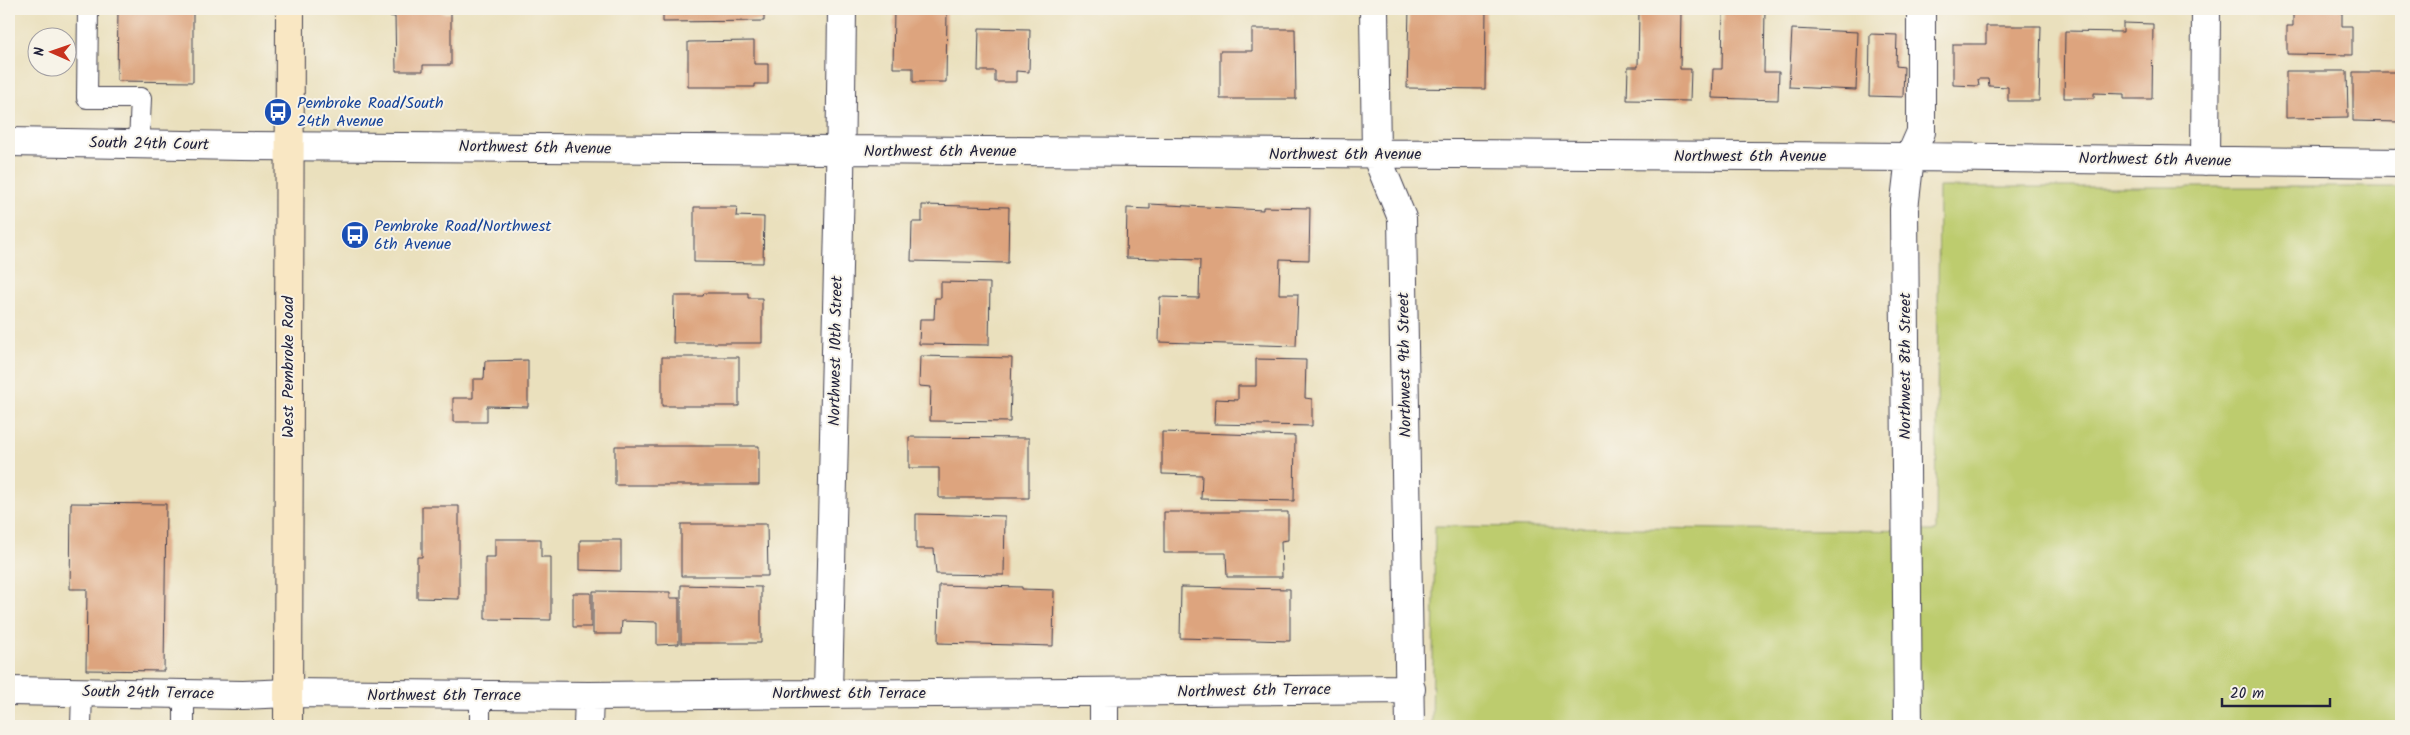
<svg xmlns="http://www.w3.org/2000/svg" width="2410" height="735" viewBox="0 0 2410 735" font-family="Kalam,sans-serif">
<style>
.green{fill:#bdcc6e;stroke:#707754}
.building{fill:#dda47e}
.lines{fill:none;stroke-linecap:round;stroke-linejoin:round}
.service-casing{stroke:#403e4e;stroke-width:22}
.minor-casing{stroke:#403e4e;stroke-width:30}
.secondary-casing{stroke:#403e4e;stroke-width:30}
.service{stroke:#fff;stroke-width:20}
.minor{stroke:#fff;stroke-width:28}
.secondary{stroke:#f9e7c3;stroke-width:28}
.labels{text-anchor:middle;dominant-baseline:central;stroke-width:4;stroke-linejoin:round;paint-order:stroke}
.transit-label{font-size:16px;fill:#164399;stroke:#f7f3e8;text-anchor:start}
.street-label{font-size:16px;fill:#22223b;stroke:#f7f3e8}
</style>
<rect width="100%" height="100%" fill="#f7f3e8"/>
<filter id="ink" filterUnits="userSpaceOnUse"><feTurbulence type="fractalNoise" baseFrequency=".02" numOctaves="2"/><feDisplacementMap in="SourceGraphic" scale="10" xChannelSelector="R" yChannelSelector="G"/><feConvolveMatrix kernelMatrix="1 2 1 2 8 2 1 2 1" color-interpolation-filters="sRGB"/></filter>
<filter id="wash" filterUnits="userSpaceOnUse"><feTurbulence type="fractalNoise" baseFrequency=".0096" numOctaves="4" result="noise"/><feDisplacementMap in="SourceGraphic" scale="20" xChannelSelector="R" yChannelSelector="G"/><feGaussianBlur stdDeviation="1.12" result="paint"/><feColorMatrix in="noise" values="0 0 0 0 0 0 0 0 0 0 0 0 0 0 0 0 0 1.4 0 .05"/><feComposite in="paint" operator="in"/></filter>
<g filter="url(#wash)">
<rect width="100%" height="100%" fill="#eae0bd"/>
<!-- green -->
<path class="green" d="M1939 187H2401V726H1432L1435 526 1936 531Z"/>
<g id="blocks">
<!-- building -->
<path class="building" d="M118 9H193V82L117 81Z
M388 9H442V13H451V65H423V71H396L395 17 388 16Z
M663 9H764V21L663 22Z
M894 9H947L946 82H913V68H893Z
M1409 9H1486L1485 89 1407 88Z
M1723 9H1765L1764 72H1779L1778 100 1712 98 1713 69H1722Z
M2293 9H2342V26H2352V55L2287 54V26H2293Z
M1639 11 1681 12 1680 69H1691L1690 101 1627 100 1628 67H1638Z
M2123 23 2153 24 2152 99H2124V94L2094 93V98H2064L2065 31 2123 32Z
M1986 26H2041L2039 101H2008V87L1989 86 1988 79H1978L1979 86 1953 85V44H1986Z
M979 28 1030 29 1029 72 1016 71V82H995V71H978Z
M1252 29H1295L1296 99H1220V51H1252Z
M1792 29 1858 32 1856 90 1789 87Z
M1870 34 1897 35 1896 66 1904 67 1903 97 1869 96Z
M754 41V64H768V84H755V87H688V42Z
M2286 71H2347L2348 117 2286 118Z
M2353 72H2401V122L2353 121Z
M1150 204 1263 210V207L1310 208 1309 260 1280 259 1279 294H1298L1296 346 1159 342 1160 297 1199 298 1200 260 1126 258 1127 208 1150 209Z
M922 205 1009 207 1008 263 911 261 912 222H922Z
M694 207H737L736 216 764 217 763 263 694 262Z
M941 282 990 283 989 345 919 344 920 319H934L935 298H941Z
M704 293H748V298H762V343H673L674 296H703Z
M920 356 1012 358 1010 422 930 421 931 387 919 386Z
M662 357H739V406H662Z
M1256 359 1306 360 1305 398 1312 399V426L1214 424 1215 399 1238 400V386H1256Z
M528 360V407L487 406V422H453V398H473V379H484L485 361Z
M1162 432 1295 436 1294 501 1201 499 1202 475 1162 474Z
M909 437 1029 438V498H939V468H909Z
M615 446H759V485H615Z
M71 503 166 504 164 671 86 670 87 589H70Z
M422 506H459V599L417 598V557H422Z
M1164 512H1288V540L1281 541 1282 577H1227L1226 553H1164Z
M916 514 1005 516 1004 575 936 574 934 549H916Z
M681 524H767L768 576H681Z
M495 539H541V557H551V620L485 619V557H495Z
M580 540H621V571L580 570Z
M681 585 761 587V643H681Z
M939 585 1022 587V589L1054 590 1053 646 938 643Z
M1181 587 1290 589V641L1180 638Z
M593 591 670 592V598H679V644L657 645V622L622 621 621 634H593Z
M573 593H591V627H573Z"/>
</g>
</g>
<g filter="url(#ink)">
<use href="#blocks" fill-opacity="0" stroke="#403e4e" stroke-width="1"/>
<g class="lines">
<defs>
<path id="service" d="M88 9 87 98H141L139 144
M480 695V726
M81 726 82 692
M184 726V694"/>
<path id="minor" d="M1374 9 1376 155 1402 218 1410 726
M9 142 242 146 1910 157 2401 163
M2205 161 2206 9
M9 691 243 695 288 693 589 696 1411 689
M828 692 840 182 842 9
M1104 692V726
M588 726 589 696
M1908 726 1904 209 1910 157 1921 132V9"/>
<path id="secondary" d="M288 726 290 9"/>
</defs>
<!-- service casing -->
<use href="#service" class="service-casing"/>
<!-- minor casing -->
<use href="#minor" class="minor-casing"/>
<!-- secondary casing -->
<use href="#secondary" class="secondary-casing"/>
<!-- service -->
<use href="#service" class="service"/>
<!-- minor -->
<use href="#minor" class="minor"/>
<!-- secondary -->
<use href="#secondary" class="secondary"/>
</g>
</g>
<!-- icons -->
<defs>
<symbol id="bus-disc" viewBox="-11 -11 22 22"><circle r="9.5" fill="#1a4fb4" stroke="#f7f3e8"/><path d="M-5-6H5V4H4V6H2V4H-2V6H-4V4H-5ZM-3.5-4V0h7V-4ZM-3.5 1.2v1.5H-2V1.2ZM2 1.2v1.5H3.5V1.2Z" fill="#fff"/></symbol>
</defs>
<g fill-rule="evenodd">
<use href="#bus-disc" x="262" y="96" width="32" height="32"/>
<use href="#bus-disc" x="339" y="219" width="32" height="32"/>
</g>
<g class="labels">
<!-- transit labels -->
<g class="transit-label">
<text x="297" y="103">Pembroke Road/South<tspan x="297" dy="18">24th Avenue</tspan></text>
<text x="374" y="226">Pembroke Road/Northwest<tspan x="374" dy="18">6th Avenue</tspan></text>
</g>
<!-- street labels -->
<g class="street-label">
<text transform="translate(149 144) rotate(1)">South 24th Court</text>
<text transform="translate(535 148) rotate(1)">Northwest 6th Avenue</text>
<text x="940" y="151">Northwest 6th Avenue</text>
<text x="1345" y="154">Northwest 6th Avenue</text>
<text x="1750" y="156">Northwest 6th Avenue</text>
<text transform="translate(2155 160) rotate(1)">Northwest 6th Avenue</text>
<text transform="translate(836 351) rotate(-89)">Northwest 10th Street</text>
<text transform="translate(1405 365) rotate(-91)">Northwest 9th Street</text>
<text transform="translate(1905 366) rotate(-90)">Northwest 8th Street</text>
<text transform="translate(288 367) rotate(-90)">West Pembroke Road</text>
<text transform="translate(1254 691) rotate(-1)">Northwest 6th Terrace</text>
<text transform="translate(148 693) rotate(1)">South 24th Terrace</text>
<text x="849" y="693">Northwest 6th Terrace</text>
<text x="444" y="695">Northwest 6th Terrace</text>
</g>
</g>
<!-- margin -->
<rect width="2410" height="735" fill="none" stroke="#f7f3e8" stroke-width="30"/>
<!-- north arrow -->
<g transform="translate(52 52) rotate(272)"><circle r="24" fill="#f7f3e8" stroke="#a29fa3"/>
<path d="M0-4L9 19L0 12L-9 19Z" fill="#c8321e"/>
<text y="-8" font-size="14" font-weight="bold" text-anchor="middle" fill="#22223b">N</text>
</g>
<!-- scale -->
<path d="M2222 698v8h108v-8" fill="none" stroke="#22223b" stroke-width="2.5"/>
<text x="2230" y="698" font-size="15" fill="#22223b" stroke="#f7f3e8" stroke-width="4" paint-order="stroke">20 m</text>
</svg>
